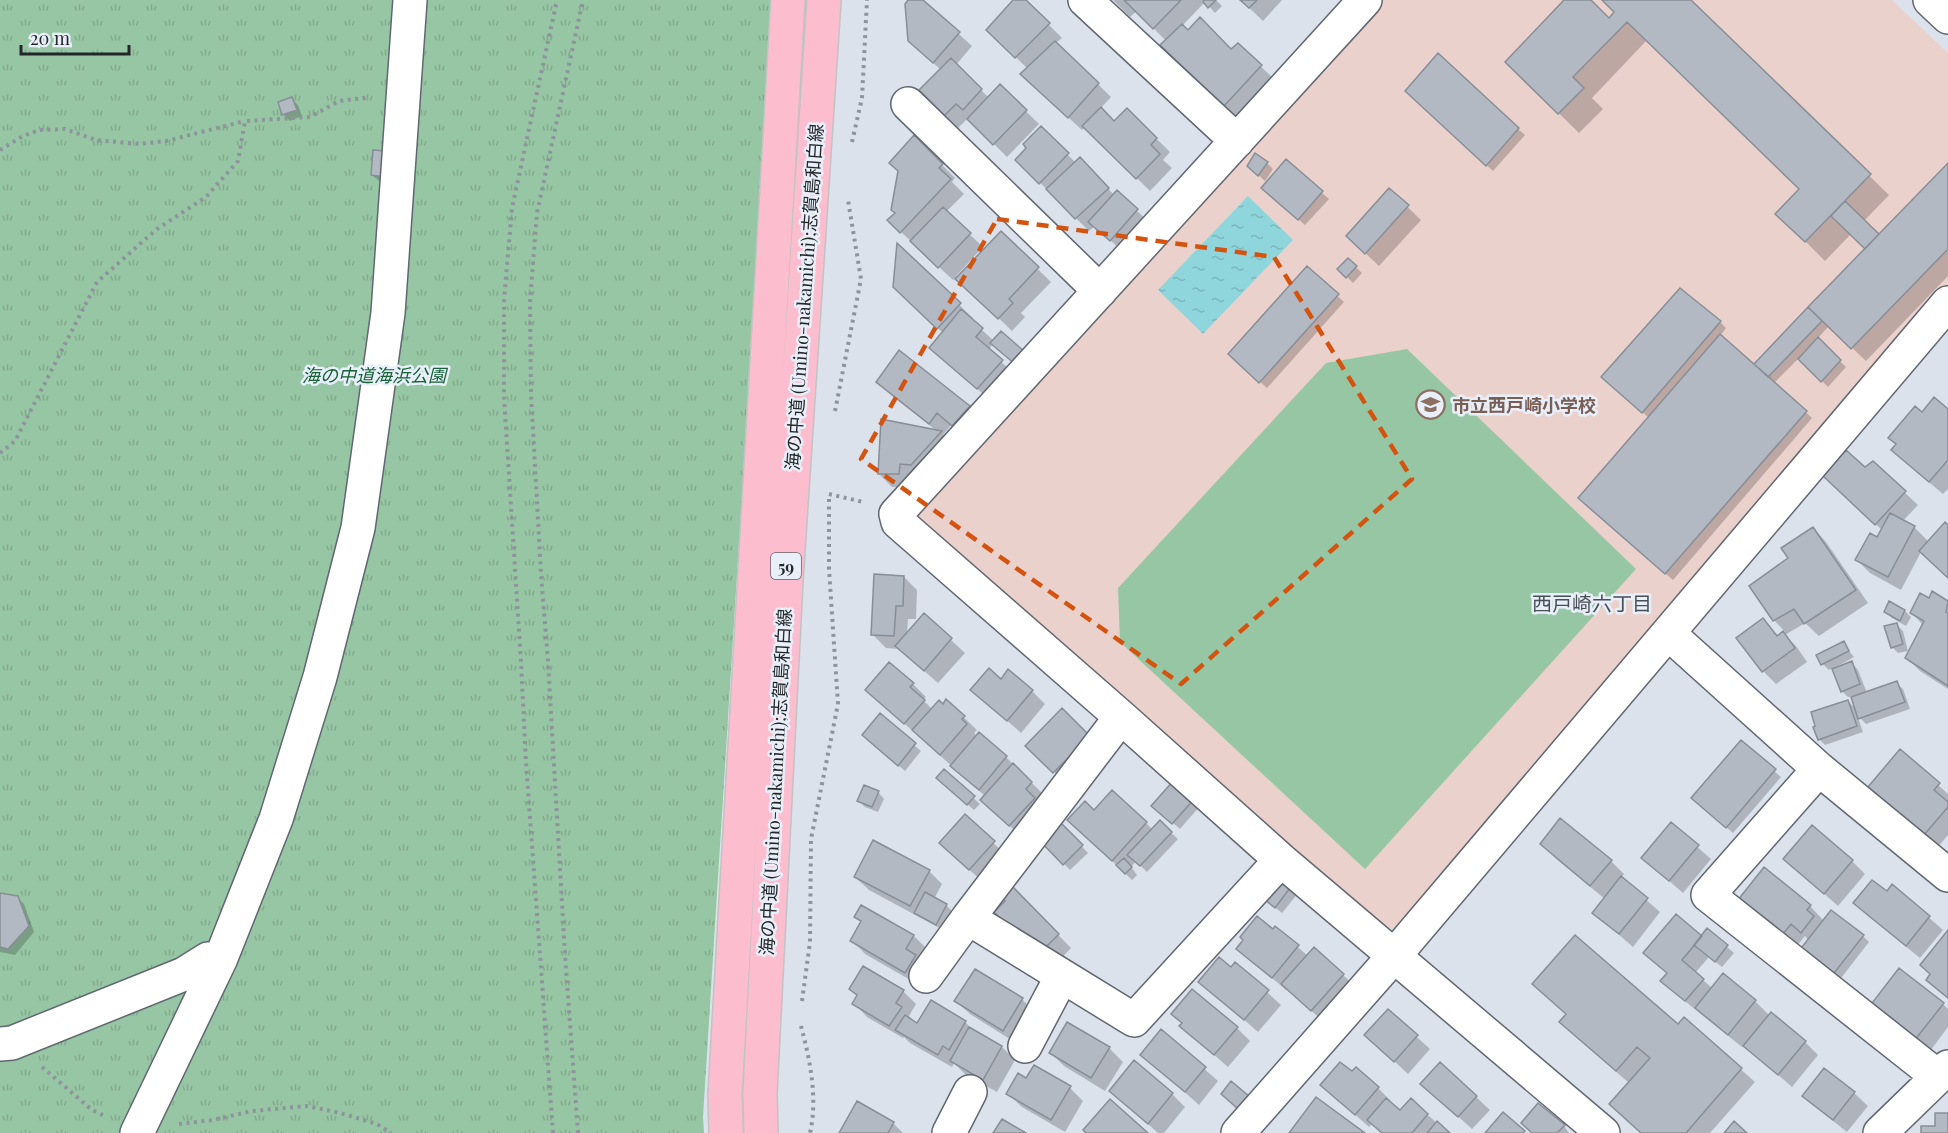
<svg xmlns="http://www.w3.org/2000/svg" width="1948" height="1133" viewBox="0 0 1948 1133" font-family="'Playfair Display','Noto Sans JP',serif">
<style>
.education{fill:#ebd1cc}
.grass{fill:#97c6a4}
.park{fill:url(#park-tufts)}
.water{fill:url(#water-ripples)}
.shadow{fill:#0003}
.building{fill:#b2b9c3;stroke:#888e97;stroke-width:1.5}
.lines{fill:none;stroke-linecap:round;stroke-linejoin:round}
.minor-casing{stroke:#616770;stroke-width:36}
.major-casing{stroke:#c2c3c3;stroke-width:36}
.path{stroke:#8e949b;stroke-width:4;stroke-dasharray:3 4.5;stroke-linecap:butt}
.minor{stroke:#fff;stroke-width:33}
.major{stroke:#fcbdce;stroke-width:33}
.marked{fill:none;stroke:#d4540f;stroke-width:4.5;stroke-dasharray:12 8;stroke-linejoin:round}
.labels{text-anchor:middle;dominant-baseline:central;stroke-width:5;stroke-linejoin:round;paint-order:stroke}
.shield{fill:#e8eff9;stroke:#5f6368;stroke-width:1.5}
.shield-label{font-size:16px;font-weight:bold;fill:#24272a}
.street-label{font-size:18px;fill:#24272a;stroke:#e8eff9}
.park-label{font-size:18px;font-style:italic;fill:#166136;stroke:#e8eff9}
.education-label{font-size:18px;font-weight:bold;fill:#785e54;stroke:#e8eff9;text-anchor:start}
.neighbourhood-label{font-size:20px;fill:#494f57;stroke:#e8eff9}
</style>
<defs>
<pattern id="park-tufts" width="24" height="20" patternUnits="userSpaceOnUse" patternTransform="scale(1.5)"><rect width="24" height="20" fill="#97c6a4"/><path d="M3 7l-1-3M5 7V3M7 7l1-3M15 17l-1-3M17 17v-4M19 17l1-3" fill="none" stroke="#82aa8d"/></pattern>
<pattern id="water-ripples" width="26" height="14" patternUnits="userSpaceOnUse" patternTransform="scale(1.5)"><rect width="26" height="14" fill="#8fd5dc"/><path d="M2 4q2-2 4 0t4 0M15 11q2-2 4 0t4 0" fill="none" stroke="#7bb7bd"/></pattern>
</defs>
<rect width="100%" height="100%" fill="#dbe2ec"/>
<!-- education -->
<path class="education" d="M1382 0H1892L1948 53V291L1400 927 1379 929 909 518Z"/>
<!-- grass -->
<path class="grass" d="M1407 349 1636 569 1365 869 1120 642 1118 588 1326 363Z"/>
<!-- park -->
<path class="park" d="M0 0H773L703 1117 704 1133H0Z"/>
<!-- water -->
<path class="water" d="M1248 196 1293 240 1203 334 1158 290Z"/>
<!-- shadow -->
<path class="shadow" d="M910 0H921L972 46 956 65 989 98 1000 86 1039 124 1007 157 968 118 958 128 921 90 941 70 909 41Z
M1015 0H1024L1062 38 1056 43 1111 97 1100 109 1114 123 1127 110 1170 152 1163 160 1172 168 1150 191 1085 127 1082 130 1035 87 1028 69 988 30Z
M1113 0H1216L1222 6 1215 13 1205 2 1182 26 1188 32 1231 51 1238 45 1274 79 1238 118 1175 58 1166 41 1137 11 1130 17Z
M1241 0H1282L1263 21Z
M1566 0H1588L1609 20 1616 12 1603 0H1689L1889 195 1864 221 1879 236 1948 165V276L1866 361 1829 326 1817 339 1846 367 1828 387 1799 358 1774 383 1812 418 1673 580 1586 505 1649 418 1609 383 1720 322 1726 328 1720 336 1754 366 1867 249 1851 234 1825 261 1797 233 1801 189 1647 40 1592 98 1603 109 1579 133 1507 62Z
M1413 97 1518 129 1525 135 1493 171Z
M292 99 298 105 302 116 290 121 283 114Z
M1041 128 1076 163 1093 172 1114 195 1117 192 1151 224 1124 253 1095 226 1089 231 1017 160Z
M914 137 955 178 952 182 964 194 946 212 983 247 956 276 958 278 1001 233 1051 282 1021 313 1025 317 1012 331 956 277 953 280 889 221 897 214Z
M374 152 390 183 379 181 372 175Z
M1286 161 1329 199 1305 225 1269 194Z
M1267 163 1273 169 1265 181 1255 172Z
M1390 190 1421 220 1379 266 1361 249Z
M898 246 973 318 971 320 994 341 989 350 1015 375 991 401 931 348 943 333 908 300Z
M1348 260 1362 273 1353 283 1339 269Z
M1307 268 1344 302 1267 388 1236 360Z
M900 352 969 407 982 421 967 438 951 425 943 435 954 446 912 487H892L879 474 938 432 891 395 878 382Z
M1948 411V489L1943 494 1906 463 1922 414Z
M1873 463 1918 505 1903 521 1914 527 1929 542 1948 527V577L1921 552 1901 590 1870 573 1857 560 1878 539 1882 530 1838 489Z
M1813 528 1826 542 1868 603 1819 636 1805 623 1785 635 1796 646 1807 662 1776 684 1763 671 1738 638 1763 620 1779 637 1785 632 1774 620 1751 586 1790 559Z
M904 577 917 590 916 619H908L907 634 924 615 965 653 938 683 899 649 886 648 872 634Z
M1933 593 1948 602V689L1920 671 1906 657 1923 625 1912 613 1930 600Z
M1905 611 1911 617 1906 626 1892 618 1885 612Z
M1896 624 1903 631 1908 651 1898 653 1892 647Z
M1843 643 1854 657 1836 667 1837 669 1852 663 1858 670 1867 693 1896 683 1903 689 1910 709 1866 724 1857 715 1863 732 1825 745 1819 739 1848 701 1857 710 1852 696 1848 697 1842 691 1833 668 1829 670 1823 664Z
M1001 681 1032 691 1045 704 1021 733 972 690Z
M913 684 926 697 923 700 932 709 943 706 947 701 977 730 974 733 977 736 979 734 1006 757 1045 796 1023 838 995 813 985 796 867 690Z
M880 716 921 751 905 771 870 741Z
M1741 742 1781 777 1733 833 1700 804Z
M1027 746 1102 750 1068 785Z
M1900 751 1948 794V835L1938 847 1870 787Z
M944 771 980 804 974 810 944 784Z
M1174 782 1200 806 1180 829 1160 812Z
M878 792 884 799 878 812 865 807 858 800Z
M1094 812 1146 823 1153 830 1160 823 1178 839 1147 872 1136 861 1131 867 1137 875 1132 880 1083 833Z
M965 816 1007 856 983 882 954 856Z
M1671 824 1711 859 1683 893 1643 858Z
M1061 825 1088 853 1070 870 1044 843Z
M1542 844 1611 861 1624 874 1621 878 1660 912 1633 947 1594 913 1605 899 1555 858Z
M1785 859 1852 861 1865 874 1838 906Z
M929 871 942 884 934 899 946 905 952 911 943 930 869 890 855 877Z
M1283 878 1299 892 1282 913 1272 905Z
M1008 884 1071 948 1052 968 1007 901Z
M1893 886 1943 930 1920 958 1868 916 1855 903 1887 893Z
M0 894 18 898 24 904 34 932 15 955 0 952Z
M1810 906 1824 921 1863 936 1869 942 1838 982 1805 936 1796 947 1754 913Z
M862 907 914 936 927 949 919 985 865 954 852 940 862 923 856 917Z
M1276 928 1308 956 1315 949 1357 988 1325 1023 1287 989 1286 990 1238 949 1273 931Z
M1707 930 1734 953 1722 967 1709 957 1695 973 1712 988 1723 975 1755 1001 1770 1016 1805 1042 1818 1055 1792 1087 1744 1045 1742 1047 1676 994 1662 981 1668 974 1646 953 1701 938Z
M1236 964 1281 1005 1258 1032 1201 982 1231 969Z
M903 991 916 1004 909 1016 918 1025 965 1022 976 1033 1002 1047 1015 1060 997 1092 965 1074 954 1063 952 1067 910 1043 904 1037 903 1038 867 1017 854 1003Z
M1022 999 1035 1013 1016 1043 970 1014 956 1001Z
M1943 1004 1948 1009V1027L1928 1054 1884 1020Z
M1388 1011 1430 1049 1408 1074 1380 1048Z
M1684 1019 1755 1082 1710 1133H1642L1611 1104 1629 1083 1574 1035 1678 1026Z
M1067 1024 1109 1048 1123 1062 1105 1091 1064 1066 1051 1053Z
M1181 1026 1237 1028 1250 1041 1228 1067Z
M1161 1031 1218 1081 1199 1105 1142 1054Z
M1027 1080 1070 1088 1083 1101 1065 1132 1022 1107 1008 1094Z
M1422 1084 1476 1097 1490 1110 1472 1129Z
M1322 1085 1378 1088 1391 1101 1390 1103 1400 1112 1411 1100 1448 1133H1383L1373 1123 1369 1127Z
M1111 1091 1172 1094 1185 1107 1164 1133H1158Z
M1854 1093 1868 1106 1847 1132 1818 1109 1804 1096Z
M893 1123 903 1133H841Z
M1564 1126 1569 1133H1534Z"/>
<!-- building -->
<path class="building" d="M908 0H923L960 32 933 63 908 41 905 4Z
M1013 0H1026L1050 23 1015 58 986 30Z
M1124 0H1181L1153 29Z
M1204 0H1216L1208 8 1203 2Z
M1240 0H1257L1249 8Z
M1564 0H1591L1609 18 1614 12 1602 0H1691L1871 174 1805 242 1775 214 1799 189 1627 22 1573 77 1584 88 1558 114 1505 62Z
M1200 17 1231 49 1238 43 1262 65 1224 106 1160 45 1182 24 1188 30Z
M1055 41 1099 83 1068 118 1020 74Z
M1438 53 1519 128 1486 166 1405 91Z
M951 58 982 89 963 110 956 104 944 116 919 90Z
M1000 84 1027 110 993 145 967 119Z
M292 97 297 110 282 115 278 102Z
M1101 107 1114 121 1127 108 1157 138 1151 145 1160 154 1136 179 1082 126Z
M1041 126 1069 153 1039 184 1015 160 1026 148 1023 144Z
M914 135 943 164 939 168 951 179 900 233 887 220 895 213 891 210 898 171 889 163Z
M373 150 386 151 385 177 371 175Z
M1255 153 1268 162 1258 176 1247 166Z
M1080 157 1109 188 1075 219 1046 189Z
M1286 159 1323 191 1298 220 1261 188Z
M1948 163V249L1851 349 1808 307Z
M1389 188 1409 205 1365 254 1346 236Z
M1117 190 1138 209 1110 241 1088 222Z
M1845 201 1879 234 1865 249 1831 216Z
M943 207 971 233 938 268 910 241Z
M1001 231 1039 267 1009 299 1013 303 998 319 955 279Z
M897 243 961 303 937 329 893 287Z
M1348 258 1357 266 1346 278 1337 269Z
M1307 266 1339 294 1259 383 1228 354Z
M1680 288 1721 321 1642 413 1601 377Z
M1808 307 1822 321 1768 377 1754 364Z
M961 309 983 328 976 337 1003 360 977 389 929 348Z
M1001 331 1025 352 1015 364 990 343Z
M1720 334 1807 411 1665 574 1578 498Z
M1818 337 1841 360 1821 382 1798 359Z
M899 350 970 406 952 426 937 413 929 424 876 382Z
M1934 397 1948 409V460L1929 482 1891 450 1896 444 1888 438 1915 406 1922 412Z
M881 419 942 431 911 465 900 464 899 474H878Z
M1846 450 1865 467 1873 461 1906 491 1875 525 1823 476Z
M1890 513 1915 526 1888 577 1855 560 1870 533 1877 537Z
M1945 522 1948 525V578L1919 551Z
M1813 527 1856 590 1804 624 1794 609 1773 621 1749 586 1788 558 1781 548Z
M874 574 904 576 903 606H896L894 636 871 635Z
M1932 591 1948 601 1946 612 1948 613V686L1905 658 1924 621 1910 613 1920 593 1929 598Z
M1889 601 1905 610 1900 621 1884 612Z
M924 613 952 638 924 671 895 646Z
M1763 618 1777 636 1783 631 1795 648 1762 672 1736 638Z
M1897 623 1903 644 1891 648 1884 626Z
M1844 641 1849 651 1821 665 1816 655Z
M1852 661 1860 684 1841 692 1832 669Z
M889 662 914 683 910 687 925 700 904 724 865 690Z
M989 668 1001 679 1008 669 1033 690 1007 721 970 690Z
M1897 681 1905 702 1858 719 1851 697Z
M946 699 965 716 962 719 967 724 940 755 912 730 939 700 943 704Z
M1848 700 1857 726 1818 740 1813 727 1815 726 1811 712Z
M1062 708 1090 736 1053 773 1025 746Z
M880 713 916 743 898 766 862 735Z
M979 732 1007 756 979 790 950 766Z
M1741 740 1776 769 1726 828 1691 798Z
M1900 749 1940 783 1934 790 1948 802V807L1924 835 1868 787Z
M1013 763 1032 782 1026 789 1035 798 1009 826 980 800Z
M944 769 975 796 967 805 936 778Z
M1174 780 1195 798 1172 824 1151 806Z
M864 785 879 791 872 807 857 801Z
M1112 790 1147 822 1112 861 1067 820 1085 801 1094 810Z
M965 814 995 841 969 870 939 843Z
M1560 818 1612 860 1590 886 1540 844Z
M1160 820 1172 832 1140 866 1127 855Z
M1671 822 1699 845 1669 881 1641 858Z
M1061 823 1083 845 1063 865 1042 843Z
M1812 825 1853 860 1824 894 1783 859Z
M873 840 930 870 910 906 854 877Z
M1124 858 1132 867 1125 874 1116 865Z
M1764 867 1811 905 1807 910 1814 916 1801 933 1791 924 1782 935 1738 900Z
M1283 875 1293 884 1275 908 1264 899Z
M1621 876 1648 898 1619 934 1592 913Z
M1872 880 1887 891 1892 884 1930 916 1906 946 1853 903Z
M1008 882 1059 934 1037 956 994 912 1005 901 996 892Z
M925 892 947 904 936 925 914 913Z
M0 893 18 896 29 926 8 949 0 947Z
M861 905 914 935 906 949 916 955 905 973 850 941 861 921 854 917Z
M1831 910 1864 935 1831 977 1798 952Z
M1676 914 1702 936 1682 960 1704 979 1685 1001 1660 981 1667 973 1643 953Z
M1257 916 1273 929 1275 926 1299 945 1272 978 1236 949 1243 940 1240 937Z
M1707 928 1728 945 1715 962 1694 945Z
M1948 930V998L1926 980 1930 974 1920 965Z
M1575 935 1678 1024 1684 1017 1742 1068 1686 1133H1641L1609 1104 1650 1058 1637 1047 1616 1071 1559 1022 1566 1014 1532 984Z
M1314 947 1344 974 1311 1011 1281 984Z
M1219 957 1231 967 1235 962 1269 990 1244 1020 1198 982Z
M863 966 904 990 896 1003 902 1007 889 1026 852 1004 857 995 849 989Z
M1899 968 1944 1003 1914 1041 1869 1007Z
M975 969 1023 998 1003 1031 954 1001Z
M1723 973 1756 1000 1728 1035 1695 1008Z
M1192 989 1238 1027 1214 1055 1179 1026 1182 1023 1171 1014Z
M931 1000 966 1021 949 1050 943 1046 938 1055 895 1030 905 1015 917 1023Z
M1388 1009 1418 1035 1394 1062 1364 1035Z
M1771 1012 1806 1041 1778 1075 1743 1046Z
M1067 1022 1110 1047 1091 1078 1049 1053Z
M969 1027 1002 1046 983 1080 950 1061Z
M1161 1029 1206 1067 1185 1092 1140 1055Z
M1134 1060 1173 1093 1148 1124 1109 1091Z
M1340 1062 1352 1071 1356 1067 1379 1087 1355 1115 1320 1085Z
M1440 1062 1477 1096 1458 1117 1420 1084Z
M1034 1065 1071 1086 1051 1120 1006 1094 1018 1073 1026 1078Z
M1824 1068 1855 1092 1833 1120 1802 1096Z
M1231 1081 1249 1096 1238 1109 1221 1094Z
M1316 1097 1365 1133H1289Z
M1386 1098 1400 1110 1411 1098 1428 1114 1412 1133H1382L1367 1120Z
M1110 1099 1148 1133H1086L1083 1130Z
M857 1101 894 1122 888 1133H839Z
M1538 1103 1565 1125 1557 1133H1532L1521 1123Z
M1503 1112 1525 1131 1523 1133H1485Z
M1935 1113H1948V1133H1921V1126H1935Z
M1002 1119 1026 1133H993Z
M1437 1121 1450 1133H1427Z
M1734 1121 1747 1133H1724Z"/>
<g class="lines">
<defs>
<path id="minor" d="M1085 0 1237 141
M1365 0 896 514 898 522 1121 717 1281 860 1603 1133
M1930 0 1948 17
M908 104 1100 291
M1668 633 1819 769 1948 875
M1121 717 968 918 1134 1020 1281 860
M1819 769 1708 895 1937 1076
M926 976 968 918
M0 1044 12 1043 184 974 208 959 221 958
M1025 1046 1062 976
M137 1133 221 958 276 819 320 677 358 528 388 313 410 0
M949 1133 970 1092
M1238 1133 1394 956 1948 303
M1880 1133 1948 1067"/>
<path id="major" d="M726 1133 725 1094 788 0
M761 1133 760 1093 786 580 824 0"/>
</defs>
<!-- minor casing -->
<use href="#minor" class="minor-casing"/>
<!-- major casing -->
<use href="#major" class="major-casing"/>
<!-- path -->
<path class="path" d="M852 142 862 98 867 0
M0 150 23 136 39 130 65 129 96 140 139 144 166 141 245 121
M835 411 861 279 848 200
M0 453 15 441 97 282 157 229 206 197 238 161 245 121 310 117 339 101 364 98 369 96
M829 494 863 502
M802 1001 810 942 811 839 838 704 829 569V499
M801 1026C810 1060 818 1098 810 1133
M42 1067 92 1110 107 1117
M179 1124 213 1120 252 1111 307 1106 340 1113 377 1124 391 1133
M553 1133 526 763 521 662 504 397V300L512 208 557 0
M578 1133 565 955 548 661 541 574 531 394 530 302 537 213 583 0"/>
<!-- minor -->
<use href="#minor" class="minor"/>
<!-- major -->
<use href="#major" class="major"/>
</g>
<!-- marked area -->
<path class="marked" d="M997 219 1274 257 1412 479 1181 684 861 459Z"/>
<!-- icons -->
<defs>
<symbol id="school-ring" viewBox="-11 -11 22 22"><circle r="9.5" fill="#e8eff9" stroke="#8d6e63" stroke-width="1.5"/><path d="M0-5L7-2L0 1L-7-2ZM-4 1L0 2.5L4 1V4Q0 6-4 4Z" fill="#8d6e63"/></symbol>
</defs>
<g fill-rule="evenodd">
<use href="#school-ring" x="1414" y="388" width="33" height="33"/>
</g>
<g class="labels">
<!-- shield labels -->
<rect class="shield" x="771" y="553" width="30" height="26" rx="4.5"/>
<g class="shield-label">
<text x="786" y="566">59</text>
</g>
<!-- street labels -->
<g class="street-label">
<text transform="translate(804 297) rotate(-86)">海の中道 (Umino-nakamichi);志賀島和白線</text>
<text transform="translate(775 782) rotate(-87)">海の中道 (Umino-nakamichi);志賀島和白線</text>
</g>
<!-- park labels -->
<g class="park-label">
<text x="374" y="375">海の中道海浜公園</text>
</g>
<!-- education labels -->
<g class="education-label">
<text x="1452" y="405">市立西戸崎小学校</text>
</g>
<!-- neighbourhood labels -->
<g class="neighbourhood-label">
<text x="1592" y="602">西戸崎六丁目</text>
</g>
</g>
<!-- scale -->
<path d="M21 45v9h108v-9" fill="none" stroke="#24272a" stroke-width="3"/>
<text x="30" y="45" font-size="18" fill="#24272a" stroke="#e8eff9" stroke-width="4.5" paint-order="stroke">20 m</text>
</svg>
